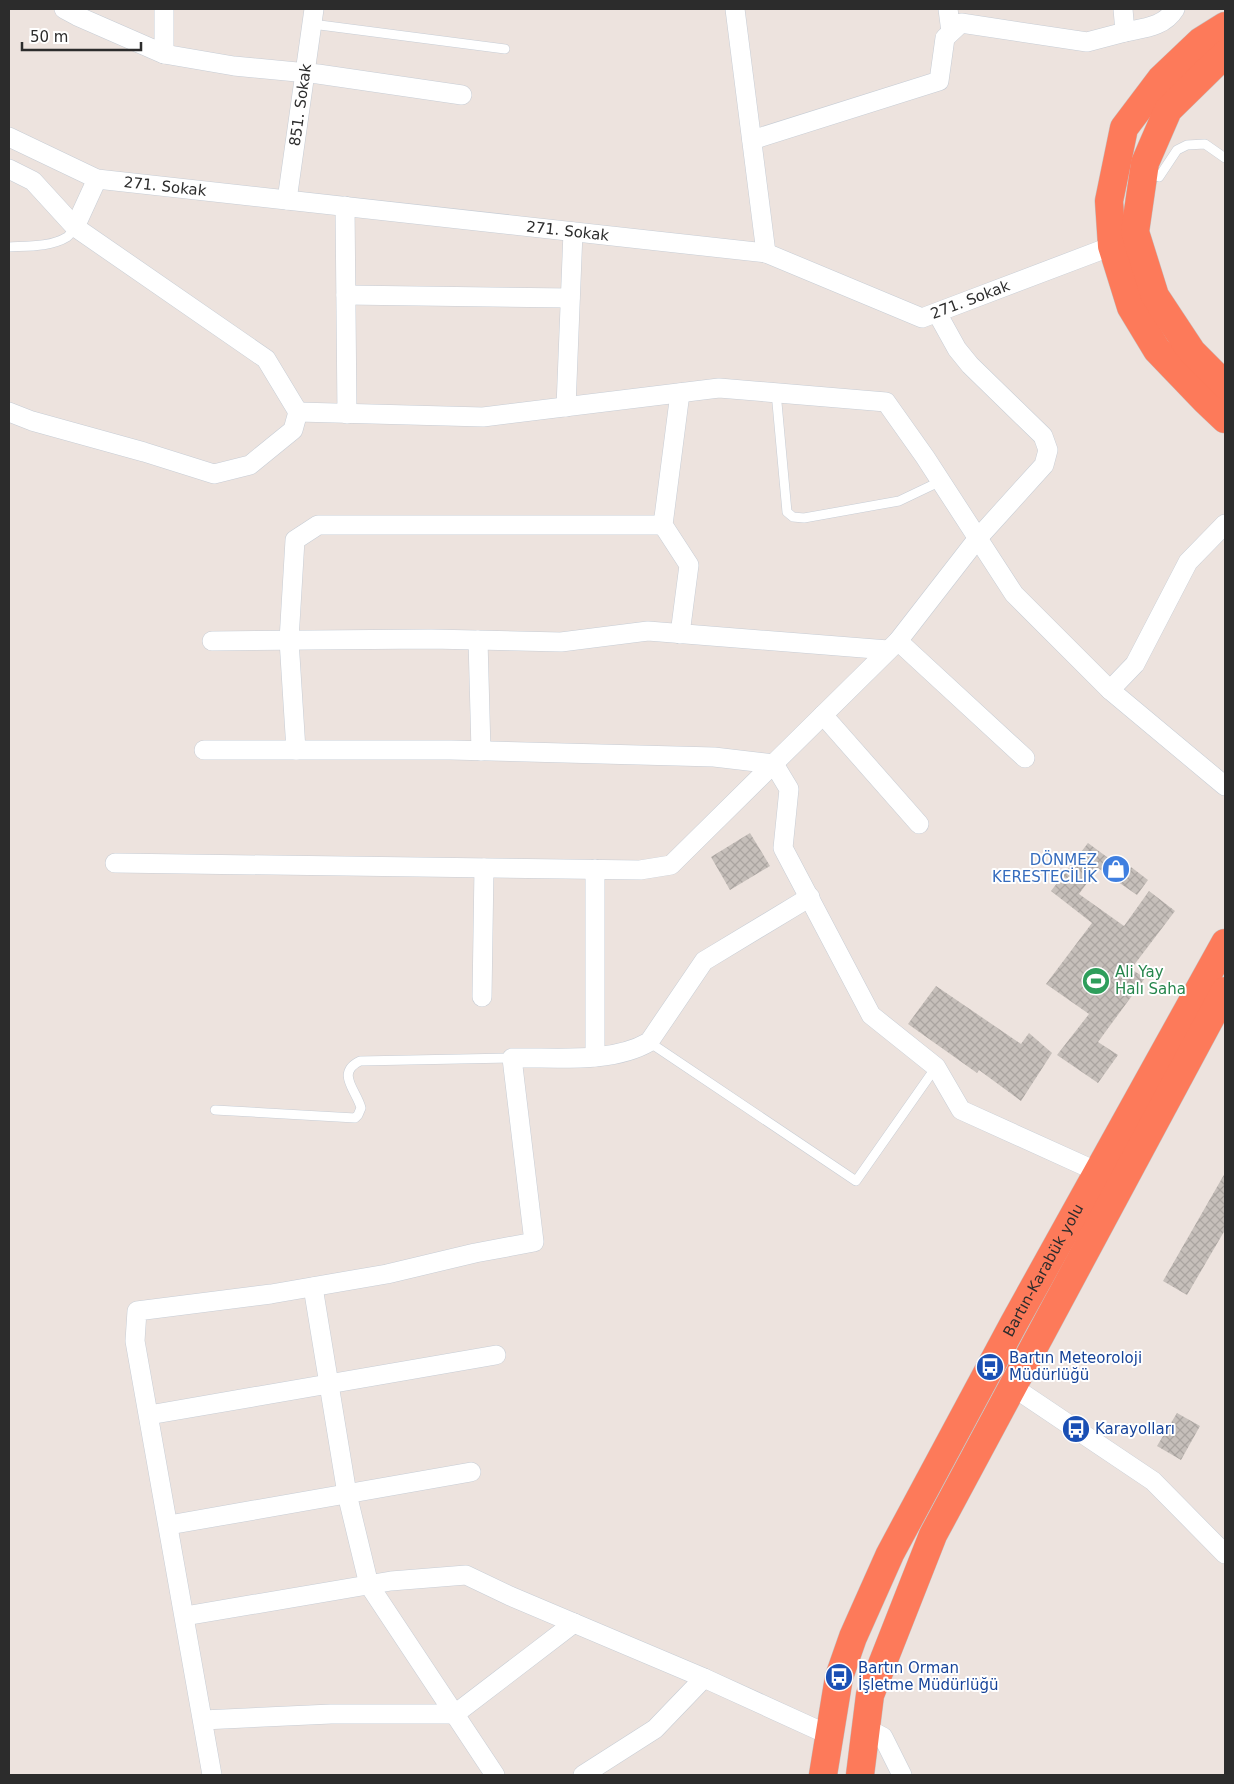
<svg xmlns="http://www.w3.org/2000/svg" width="1234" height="1784" viewBox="0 0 1234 1784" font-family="'DejaVu Sans',sans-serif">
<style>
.building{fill:url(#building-cross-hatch)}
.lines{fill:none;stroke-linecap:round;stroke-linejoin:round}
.lane-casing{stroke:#c7cdd5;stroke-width:10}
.street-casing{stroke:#c7cdd5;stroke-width:20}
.highway-casing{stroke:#c4c4c4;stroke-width:29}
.lane{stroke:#fff;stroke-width:9}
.street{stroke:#fff;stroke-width:19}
.highway{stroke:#fd7a5a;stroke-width:28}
.labels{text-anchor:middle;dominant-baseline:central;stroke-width:4;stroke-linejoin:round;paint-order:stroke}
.street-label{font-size:15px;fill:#2c2c2c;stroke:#fff}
.shop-label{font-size:15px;fill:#366cbe;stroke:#fff;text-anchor:end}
.leisure-label{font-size:15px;fill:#27864d;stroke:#fff;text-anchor:start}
.transit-label{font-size:15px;fill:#164399;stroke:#fff;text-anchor:start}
</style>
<defs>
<pattern id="building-cross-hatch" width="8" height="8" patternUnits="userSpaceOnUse" patternTransform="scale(1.25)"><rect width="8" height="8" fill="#c6bfba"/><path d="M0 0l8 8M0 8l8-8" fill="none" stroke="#aaa4a0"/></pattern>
</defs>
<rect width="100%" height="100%" fill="#ede3de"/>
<!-- building -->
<path class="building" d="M750 833 770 866 730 890 711 857Z
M1088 843 1127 872 1131 867 1148 880 1137 895 1098 868 1079 894 1124 926 1149 891 1175 911 1131 969 1145 978 1098 1042 1118 1055 1098 1083 1057 1055 1089 1014 1046 984 1092 923 1051 891Z
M936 986 1021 1044 1029 1033 1052 1053 1021 1101 979 1070 977 1073 908 1024Z
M1225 1173V1230L1187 1295 1163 1281Z
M1177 1413 1200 1426 1181 1460 1157 1446Z"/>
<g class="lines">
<defs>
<path id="lane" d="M312 24 505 49
M1159 177 1177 150 1187 145 1205 144 1225 158
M9 247C27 246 51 247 67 237 70 235 73 230 75 227
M776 392 787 512 793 517 804 518 899 501 941 481
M649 1042 856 1181 936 1067
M215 1110 355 1118 358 1115 361 1108C357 1091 335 1073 360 1061L512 1058"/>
<g id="street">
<path d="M64 9 77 16 164 54V9"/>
<path d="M735 9 766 253"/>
<path d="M948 9 951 32"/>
<path d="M1125 32C1144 28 1164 27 1175 9"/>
<path d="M164 54 234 66 318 74 462 95"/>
<path id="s1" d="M9 137 97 179 766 253 922 318 1112 246"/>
<path d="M752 140 939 81 945 38 961 23 1087 42 1125 32 1123 9"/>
<path d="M9 169 33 181 75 227 266 359 298 412"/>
<path id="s2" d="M287 200 314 9"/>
<path d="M345 206 347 414"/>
<path d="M75 227 97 179"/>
<path d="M346 295 570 298"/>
<path d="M566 407 573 232"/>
<path d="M9 412 32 421 144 452 214 474 250 465 293 430 298 412 483 417 719 388 886 402 925 457 1014 594 1110 690 1135 664 1188 562 1225 524"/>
<path d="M680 634 689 565 663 525 680 393"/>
<path d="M478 640 481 751"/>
<path d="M212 641 431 639 561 642 648 631 888 650"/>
<path d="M898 641 1025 758"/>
<path d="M1110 690 1225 786"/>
<path d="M823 715 919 824"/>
<path d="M204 750H451L714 757 774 764 789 789 783 848 871 1015 936 1067 961 1110 1098 1172"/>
<path d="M296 750 289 640 295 540 318 525H663"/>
<path d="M115 863 640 870 671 865 898 641 978 538 1044 465 1048 450 1043 436 970 365 957 349 937 313"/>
<path d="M482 997 484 868"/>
<path d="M595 1057V869"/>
<path d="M313 1287 347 1494 369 1585 495 1775"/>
<path d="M1013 1387 1153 1481 1225 1554"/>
<path d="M149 1415 496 1355"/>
<path d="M169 1525 471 1472"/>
<path d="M185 1616 391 1581 466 1575 510 1596 704 1678 829 1735"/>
<path d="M203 1720 331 1714H455L574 1623"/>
<path d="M866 1728 883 1737 902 1775"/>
<path d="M212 1775 135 1341 137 1311 271 1294 387 1274 475 1253 534 1242 512 1058C555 1057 611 1064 649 1042L704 961 810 897"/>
<path d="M583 1775 655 1729 704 1678"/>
</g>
<g id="highway">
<path d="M1225 26 1201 41 1161 79 1124 128 1109 201 1112 246 1131 307 1157 350 1205 400 1225 419"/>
<path d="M1225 54 1168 110 1145 163 1135 232 1155 296 1192 352 1225 385"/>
<path id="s3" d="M823 1775 839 1677 853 1637 890 1554 1014 1323 1225 943"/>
<path d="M860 1775 870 1695 933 1535 1225 991"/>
</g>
</defs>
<!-- lane casing -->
<use href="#lane" class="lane-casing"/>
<!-- street casing -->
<use href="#street" class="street-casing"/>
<!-- highway casing -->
<use href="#highway" class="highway-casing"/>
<!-- lane -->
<use href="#lane" class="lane"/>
<!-- street -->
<use href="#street" class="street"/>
<!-- highway -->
<use href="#highway" class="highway"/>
</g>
<!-- icons -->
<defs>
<symbol id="shop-disc" viewBox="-11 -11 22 22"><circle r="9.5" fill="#3f7fe0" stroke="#fff"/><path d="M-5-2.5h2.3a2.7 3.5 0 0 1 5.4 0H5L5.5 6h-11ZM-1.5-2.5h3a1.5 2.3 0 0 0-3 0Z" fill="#fff"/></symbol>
<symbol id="stadium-disc" viewBox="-11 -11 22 22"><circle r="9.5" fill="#2e9e5b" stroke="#fff"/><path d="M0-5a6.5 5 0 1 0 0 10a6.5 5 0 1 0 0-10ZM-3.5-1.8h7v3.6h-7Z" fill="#fff"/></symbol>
<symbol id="bus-disc" viewBox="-11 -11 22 22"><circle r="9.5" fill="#1a4fb4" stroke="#fff"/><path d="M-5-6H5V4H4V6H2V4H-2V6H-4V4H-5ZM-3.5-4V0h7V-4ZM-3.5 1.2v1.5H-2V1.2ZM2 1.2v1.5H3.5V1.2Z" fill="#fff"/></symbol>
</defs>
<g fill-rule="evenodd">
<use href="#shop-disc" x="1100" y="853" width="32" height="32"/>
<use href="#stadium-disc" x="1080" y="965" width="32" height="32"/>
<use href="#bus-disc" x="974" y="1351" width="32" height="32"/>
<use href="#bus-disc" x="1060" y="1413" width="32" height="32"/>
<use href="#bus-disc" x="823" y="1661" width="32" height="32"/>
</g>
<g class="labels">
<!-- street labels -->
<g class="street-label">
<text stroke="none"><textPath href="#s2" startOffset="96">851. Sokak</textPath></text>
<text stroke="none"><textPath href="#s1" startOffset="166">271. Sokak</textPath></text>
<text stroke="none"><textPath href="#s1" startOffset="571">271. Sokak</textPath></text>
<text stroke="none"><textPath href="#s1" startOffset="991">271. Sokak</textPath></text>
<text stroke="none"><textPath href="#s3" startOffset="555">Bartın-Karabük yolu</textPath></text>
</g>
<!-- shop labels -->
<g class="shop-label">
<text x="1097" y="860">DÖNMEZ<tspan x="1097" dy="17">KERESTECİLİK</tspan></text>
</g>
<!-- leisure labels -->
<g class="leisure-label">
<text x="1115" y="972">Ali Yay<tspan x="1115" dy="17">Halı Saha</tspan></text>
</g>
<!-- transit labels -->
<g class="transit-label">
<text x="1009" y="1358">Bartın Meteoroloji<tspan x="1009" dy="17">Müdürlüğü</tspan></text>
<text x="1095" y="1429">Karayolları</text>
<text x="858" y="1668">Bartın Orman<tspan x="858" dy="17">İşletme Müdürlüğü</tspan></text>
</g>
</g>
<!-- border -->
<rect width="1234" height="1784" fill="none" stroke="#2c2c2c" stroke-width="20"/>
<!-- scale -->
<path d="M22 42v8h119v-8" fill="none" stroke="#2c2c2c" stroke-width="2.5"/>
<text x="30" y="42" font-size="15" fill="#2c2c2c" stroke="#ffffff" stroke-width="4" paint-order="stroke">50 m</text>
</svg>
